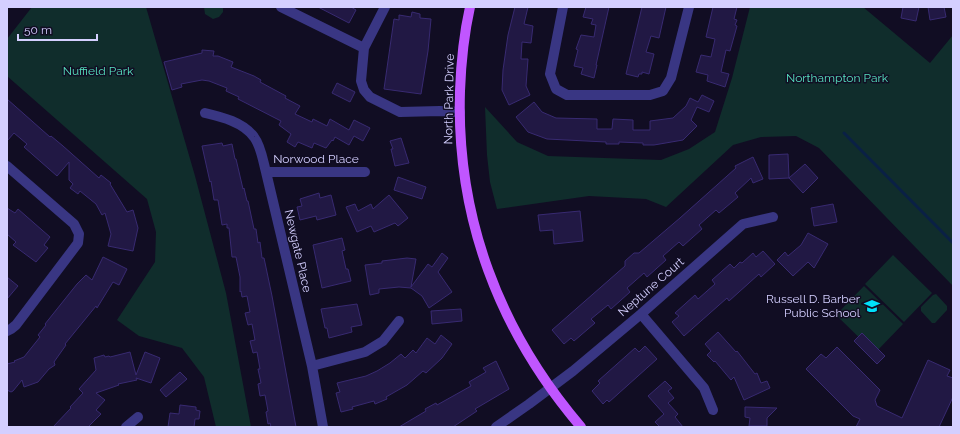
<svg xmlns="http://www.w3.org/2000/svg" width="960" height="434" viewBox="0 0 960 434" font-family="Raleway,sans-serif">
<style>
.green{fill:#102d2c}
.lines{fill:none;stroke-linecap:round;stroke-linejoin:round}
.stream{stroke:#0a2045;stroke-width:3}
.building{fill:#211844;stroke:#382a71}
.minor{stroke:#393683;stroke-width:10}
.major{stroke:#c056ff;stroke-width:10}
.labels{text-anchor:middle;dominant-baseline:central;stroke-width:3;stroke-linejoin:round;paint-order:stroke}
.park-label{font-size:12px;fill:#57e3c0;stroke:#110d23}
.street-label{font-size:12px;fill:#d4cfff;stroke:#110d23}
.poi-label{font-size:12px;fill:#d4cfff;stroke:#110d23;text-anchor:end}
</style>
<rect width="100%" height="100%" fill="#110d23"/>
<!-- green -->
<path class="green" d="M32 7H146L195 176 226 293 251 427H216L204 377 182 348 139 336 117 320 155 262 156 232 147 199 7 76V39Z
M204 7H223V12L219 17 213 19 205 14Z
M750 7H863L930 63 953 35V286L819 148 796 136 761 137 733 145 666 207 646 199 589 196 497 209 490 182 487 155 485 107 517 142 548 156 661 160 689 149 715 132 732 78Z
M893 255 932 293 904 322 865 284Z
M864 286 903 324 875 353 836 315Z
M936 294 947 306V310L935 323H932L921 311V307L933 295Z"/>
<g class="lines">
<!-- stream -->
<path class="stream" d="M844 133 953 243"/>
</g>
<!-- building -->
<path class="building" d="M318 7H351L356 10 349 23Z
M515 7H528L524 24 533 26 531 43 522 42 521 59H528L526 86 530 95 509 105 502 90 503 70 508 35Z
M586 7H609L596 65H597L594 78 581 74 583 68 574 66 578 50 576 49 581 35 594 37 596 25 591 24 593 19 583 17Z
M642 7H666L659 38 651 36 646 52 654 54 649 74 642 72V74H639L638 77 626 74Z
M713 7H737L734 19 737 20 735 25 737 26 730 51 726 50 721 72 729 74 725 87 707 81 708 75 696 72 701 55 711 57 715 39 706 37Z
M903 7H919L916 21 901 18Z
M928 7H944L946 17 930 20Z
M412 12 420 14V18L431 19 428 51 421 94 384 89 394 19 399 20V15L411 17Z
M202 50 214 51 213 56H218L233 62 231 67 254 76 261 80 260 82 286 96 285 98 300 106 295 114 312 122 313 119 327 126 330 119 349 130 354 120 370 128 363 141 354 136 349 145 335 137 333 141 332 140 326 148 314 143 312 148 298 142 295 147 287 142 291 134 279 125 281 121 238 99 239 97 226 91 227 88 209 81 202 80 181 84 182 87 172 90 164 62 202 53Z
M337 83 355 92 350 102 332 93Z
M702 95 714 101 709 112 697 107 691 120 697 126 683 140 654 145H643V143L619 142V144H606V142L547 139 528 132 516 117 534 102 542 112 556 118 597 119V129H612L613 119 633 120V130H650V121L673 118 686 106 690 98 698 102Z
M7 99 50 137 51 136 63 146 99 178 101 175 111 183 110 184 127 212 133 210 138 228 133 251 108 246 111 234 105 213 102 215 96 204 80 191 78 194 70 188 73 184 69 180V162L57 176 24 147 27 144 14 133 7 141Z
M401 138 409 163 395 166 391 149H393L390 141Z
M222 143 223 146 232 144 235 159H236L243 189 244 188 247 201H248L254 229H256L258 243 260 242 262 258H264L272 296 296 427H271L270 423 268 424 266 412 268 411 265 395 260 396 258 384 261 383 258 369H260L257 352 253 353 250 341 255 340 252 324 248 325 245 313 250 312 247 296 242 297 241 291 240 292V277L236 257H232L229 228H227V224L222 225 218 200H214L211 181 210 182 202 146Z
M788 154 789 178 769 179V155Z
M753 157 763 179 753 183 751 178 735 193 738 197 719 213 716 210 699 225 702 229 683 246 679 242 663 256 666 260 647 277 644 273 627 288 630 292 611 309 608 305 591 319 595 323 574 341 571 338 564 344 552 330 625 266V261L634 253H639L680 218 736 168 735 166Z
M805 164 818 178 803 193 789 178Z
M398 177 426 187 422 199 394 190Z
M319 193 320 198 331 195 336 215 317 220 316 216 300 220 297 207 302 206 300 199Z
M389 195 408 218 398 226 395 223 374 232 371 226 357 232 346 207 355 204 358 211 371 204 373 209Z
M833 204 837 222 814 226 811 208Z
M7 208 15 213 18 209 50 237 44 245 48 248 36 262 13 245 16 242 7 234Z
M580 211 583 241 554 244 553 230 540 231 538 215Z
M808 233 828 244 814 268 808 262 793 276 777 260 785 252 788 256 801 245Z
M342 238 345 250 342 251 346 269H348L351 281 322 288 313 245Z
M763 251 775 264 761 277 759 274 729 301 727 298 684 336 672 322 679 316 675 313 695 295 698 299 715 284 712 280 730 264 734 268 740 262 742 263 753 253 756 257Z
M442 253 448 258 438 272 452 292 429 308 422 296 411 288 399 287 379 289V293L370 295 365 265 382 263V261L407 258 416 259 411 287 428 264 432 267Z
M103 257 127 269 119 285 113 282 97 308 96 306 65 344 66 345 54 362 55 365 49 369 38 382 24 387 22 380 13 391 11 392 7 390V364L15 362 14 361 24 357 40 337 38 335 46 325 45 324 77 284 86 275 92 280Z
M7 277 18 286 7 299Z
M357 304 362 325 351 327 352 332 329 338 327 328H325L321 309Z
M461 309 462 321 432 324 431 311Z
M718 332 736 352 737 351 755 374 757 373 761 383 767 381 770 388 744 400 734 377 731 380 715 361 714 362 707 355 711 351 705 344Z
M862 333 885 356 877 364 854 341Z
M441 335 452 344 442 358 426 373 423 371 407 385 386 397 387 399 375 404 374 401 352 407 353 409 341 412 336 393 340 392 337 383 366 376 377 371 390 363 401 354 405 358 413 350 416 353 427 338 435 344Z
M645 346 657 359 609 402 607 400 603 404 592 391 600 383 598 381 635 348 639 352Z
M837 347 880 390 875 400 877 406 902 418 928 360 950 370 947 376 953 378V397L939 427H856L860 419 853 416 806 369 821 354 826 358Z
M130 352 136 375 145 352 160 358 151 383 136 378 137 380 118 384 119 385 96 393 105 400 96 410 101 414 88 427H53L71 408 70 407 83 393 79 389 96 370 94 358 104 355 105 357 109 356 110 357Z
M496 361 509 389 475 409 477 411 453 427H399L426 411 425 409 436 403 437 405 471 386 469 382 486 372 483 368Z
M180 372 187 379 166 397 160 390Z
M665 381 672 388 668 391 674 398 668 403 678 414 675 417 683 427H660L655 422 664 414 648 396Z
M180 405 196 407V410L200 411 199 419H195L194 427H168L170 413 179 414Z
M745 407 777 408 767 418V426H749L750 418 745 417Z"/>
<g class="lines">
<!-- minor -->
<path class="minor" d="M281 7 364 48
M385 7 364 48 361 81 364 90 370 97 400 112 440 111 460 112
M563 7 550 74 556 89 567 95H650L663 91 671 78 689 7
M205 113C222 117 243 122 254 137 261 146 263 161 266 172L312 366 323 427
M7 166 74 224 79 234 78 243 16 325 11 329 7 331
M266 172H365
M641 314 704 388 713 410
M312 366 365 352 383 341 399 321
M126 427 138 417
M496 427 529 404 573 371 641 314 743 224 773 217"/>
<!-- major -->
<path class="major" d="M470 7C464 34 461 63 460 91 456 217 499 331 581 427"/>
</g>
<!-- icons -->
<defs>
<symbol id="school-bare" viewBox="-9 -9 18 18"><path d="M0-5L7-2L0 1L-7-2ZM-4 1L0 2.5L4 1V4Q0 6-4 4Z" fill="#00e1fa" stroke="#110d23" stroke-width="2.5" paint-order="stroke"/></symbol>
</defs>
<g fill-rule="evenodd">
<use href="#school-bare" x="861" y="295" width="22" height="22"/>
</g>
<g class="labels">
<!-- park labels -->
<g class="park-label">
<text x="98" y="71">Nuffield Park</text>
<text x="837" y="78">Northampton Park</text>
</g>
<!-- street labels -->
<g class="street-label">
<text transform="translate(449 99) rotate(-89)">North Park Drive</text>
<text x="316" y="159">Norwood Place</text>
<text transform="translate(298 251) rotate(77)">Newgate Place</text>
<text transform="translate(651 287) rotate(-41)">Neptune Court</text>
</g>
<!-- poi labels -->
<g class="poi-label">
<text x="860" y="299">Russell D. Barber<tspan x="860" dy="14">Public School</tspan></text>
</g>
</g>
<!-- border -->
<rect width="960" height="434" fill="none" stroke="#d4cfff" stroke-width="16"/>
<!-- scale -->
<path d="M18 34v6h79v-6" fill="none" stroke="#d4cfff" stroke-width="2"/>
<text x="24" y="34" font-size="12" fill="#d4cfff" stroke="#110d23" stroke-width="3" paint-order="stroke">50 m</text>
</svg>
